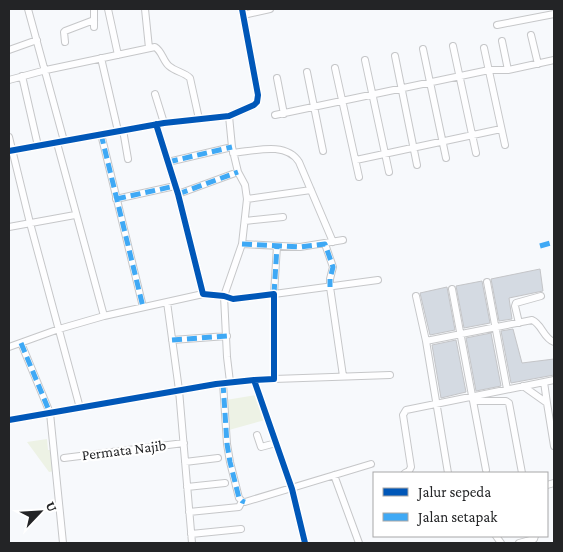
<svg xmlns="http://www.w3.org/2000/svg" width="563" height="552" viewBox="0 0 563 552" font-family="'Crimson Pro',serif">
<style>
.green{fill:#edf2e5}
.building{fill:#d4dae2;stroke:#c4c5c8}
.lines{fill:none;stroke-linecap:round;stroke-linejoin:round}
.minor-casing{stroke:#c6c7c9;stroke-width:8}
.minor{stroke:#fefeff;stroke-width:6}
.quiet{stroke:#3fa9f5;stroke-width:5;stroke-dasharray:10 5;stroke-linecap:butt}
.cycleway-casing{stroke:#fff;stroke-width:9}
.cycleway{stroke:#0057b8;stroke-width:6}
.labels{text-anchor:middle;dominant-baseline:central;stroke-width:4.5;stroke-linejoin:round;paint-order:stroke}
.street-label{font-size:15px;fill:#232426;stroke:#fff}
</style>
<rect width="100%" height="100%" fill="#f7f9fc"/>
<!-- green -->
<path class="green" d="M256 395 265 420 229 430 226 400Z
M47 439 48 450H52L55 471 49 472 27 442Z"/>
<!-- building -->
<path class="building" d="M540 269 543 291 509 298 512 319 499 321 491 279Z
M482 281 490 323 464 328 456 286Z
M447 287 455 330 430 335 420 293Z
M513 329 522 363 554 359V375L511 383 501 331Z
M491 333 501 386 476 391 466 338Z
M456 340 466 392 441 398 432 345Z"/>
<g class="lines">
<defs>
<path id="minor" d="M28 9 64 141
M94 9V27
M108 9 118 55
M145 9 149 48
M243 15 270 9
M497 25 554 14
M531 35 538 64
M502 41 508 70
M65 42 64 32 65 31 94 20
M453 46 476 153
M484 48 505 145
M423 49 446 158
M9 50 37 40
M395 56 417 165
M101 58 118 131
M365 60 389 172
M335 68 359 177
M307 72 323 151
M22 76 38 146
M277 78 284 114
M9 80 46 70 155 47C162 51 163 61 169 66 176 72 184 72 190 78L199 119
M155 94 164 123
M275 115 489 70H508L554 60
M229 116 232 147 238 172 245 185 247 199 242 244 224 296 227 357 230 382
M156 124 178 194 203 294 224 296 233 299 274 294V379L254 380
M123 130 128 159
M101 134 143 307
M9 137 30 223 80 408
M9 151 164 123 229 116 254 105 257 102 258 95 242 9
M233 153C254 151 286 141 299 162L333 242
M356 160 501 129
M168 162 232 147
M178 194 238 172
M116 199 175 186
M247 199 311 190
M245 221 283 217
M9 227 75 215
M242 244 300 247 343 240
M325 244 333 267 330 279V287L343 376
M277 246 274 294 378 280
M487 282 507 389
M452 289 486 470
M416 296 426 341 448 473
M167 302 179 390 192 543
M104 316 203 294
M519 323 515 306 516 303 541 296
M172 340 227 336
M426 341 532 320C542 324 543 338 554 342
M21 343 50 413 63 543
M9 347 59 329 104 316 57 143
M274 379 390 375
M544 382 547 403
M223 383 227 444 230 462 239 498 242 501 245 502 371 464
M523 386 547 403 554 446
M473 401H506L509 403 522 473
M9 420 216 384 254 380 292 489 305 543
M257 435 261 447 276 443
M64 458 184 443
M185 462 218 458
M405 473 409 471 411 467 403 415 406 410 554 380
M334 475 359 543
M547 485 554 483
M187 487 225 483
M189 512 239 507 242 501
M191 534 241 529
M496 536 501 543
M519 543 534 539 535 536"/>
</defs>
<!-- minor casing -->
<use href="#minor" class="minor-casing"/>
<!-- minor -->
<use href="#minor" class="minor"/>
<!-- quiet -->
<path class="quiet" d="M101 134 143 307
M168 162 232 147
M178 194 238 172
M116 199 175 186
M242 244 300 247 325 244 333 267 330 279V287
M540 246 554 242
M274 294 277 246
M172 340 227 336
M21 343 50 413
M223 383 227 444 230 462 239 498 242 501 245 502"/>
<defs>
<path id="cycleway" d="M156 124 178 194 203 294 224 296 233 299 274 294V379L254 380
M9 151 164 123 229 116 254 105 257 102 258 95 242 9
M9 420 216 384 254 380 292 489 305 543"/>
</defs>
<!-- cycleway casing -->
<use href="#cycleway" class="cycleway-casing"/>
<!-- cycleway -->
<use href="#cycleway" class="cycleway"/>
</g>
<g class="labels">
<!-- street labels -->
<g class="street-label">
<text transform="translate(124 450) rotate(-7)">Permata Najib</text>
</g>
</g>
<!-- border -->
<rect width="563" height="552" fill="none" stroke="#232426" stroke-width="20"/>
<!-- legend -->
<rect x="373" y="472" width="175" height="65" fill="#ffffff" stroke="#a7a7a8"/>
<rect x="383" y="488" width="25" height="8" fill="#0057b8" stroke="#a7a7a8"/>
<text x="418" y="497" font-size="15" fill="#232426">Jalur sepeda</text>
<rect x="383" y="513" width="25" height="8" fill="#3fa9f5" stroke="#a7a7a8"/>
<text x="418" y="522" font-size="15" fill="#232426">Jalan setapak</text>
<!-- north arrow -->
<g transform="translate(40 512) rotate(65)" stroke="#ffffff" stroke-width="4" paint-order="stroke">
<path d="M0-4L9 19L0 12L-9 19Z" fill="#232426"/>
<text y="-8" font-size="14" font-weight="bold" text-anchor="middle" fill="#232426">U</text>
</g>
</svg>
